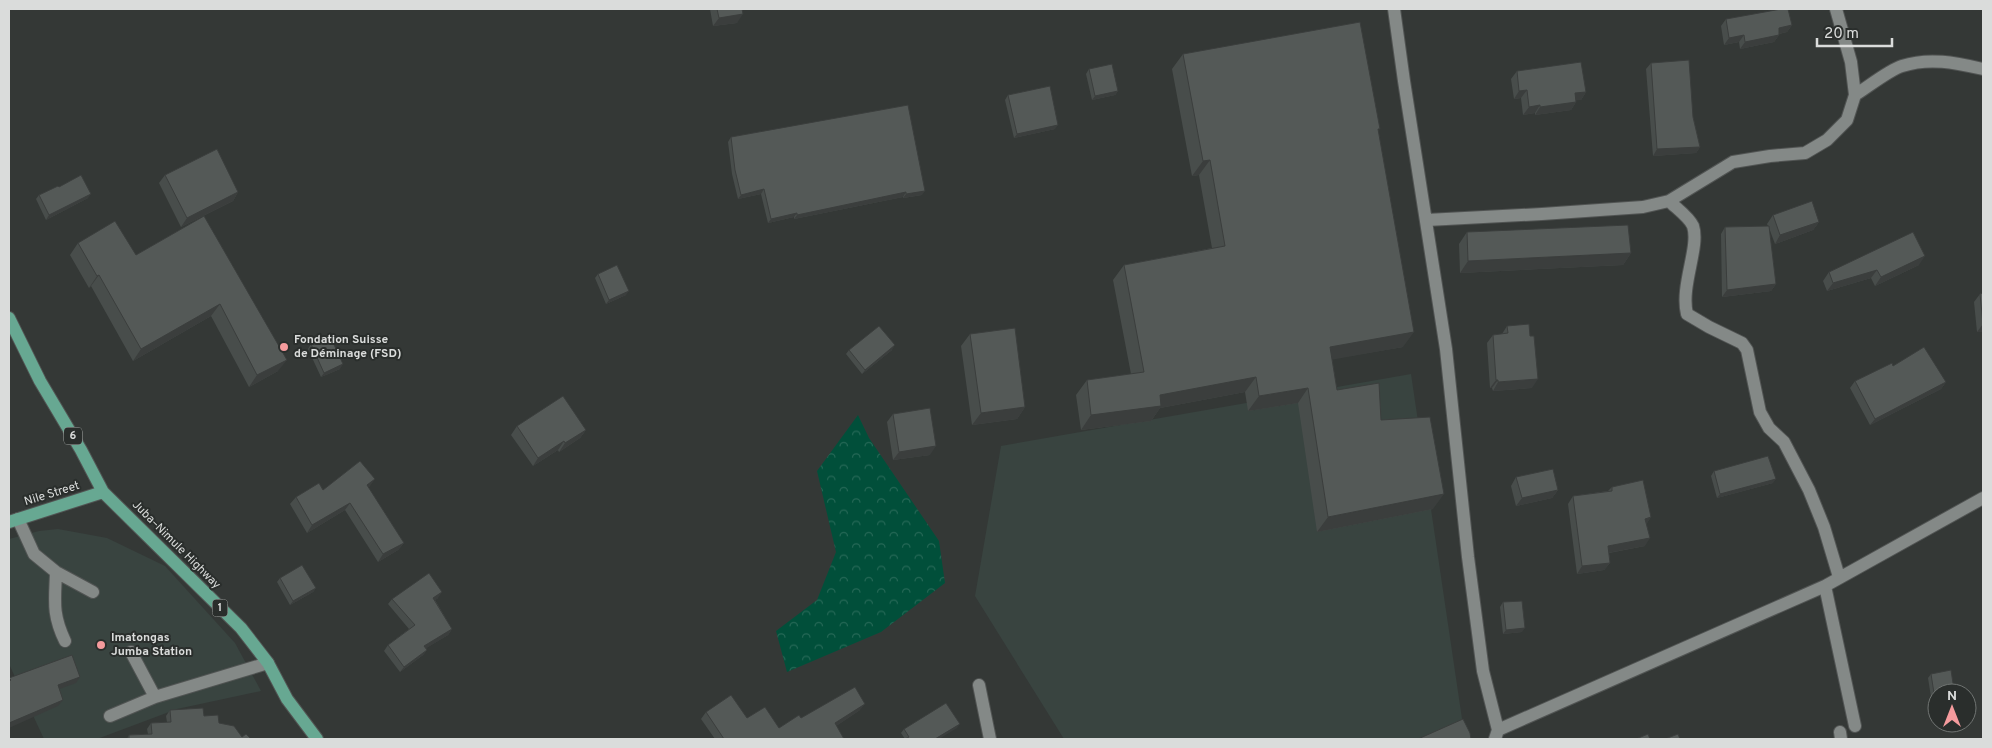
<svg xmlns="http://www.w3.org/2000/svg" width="1992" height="748" viewBox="0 0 1992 748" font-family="Overpass,sans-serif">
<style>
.built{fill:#394440}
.forest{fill:url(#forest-crowns)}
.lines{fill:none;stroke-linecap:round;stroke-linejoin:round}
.lane-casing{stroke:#515453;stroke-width:14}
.street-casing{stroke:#515453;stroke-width:14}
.primary-casing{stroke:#515453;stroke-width:14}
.lane{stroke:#848987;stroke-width:12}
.street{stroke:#848987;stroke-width:12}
.primary{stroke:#67a892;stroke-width:12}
.wall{fill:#484d4b}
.shaded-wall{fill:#3b3e3d}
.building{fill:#545957;stroke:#3b3e3d}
.poi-dot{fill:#f59b9d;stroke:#2a2e2c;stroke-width:2}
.labels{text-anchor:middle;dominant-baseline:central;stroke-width:4;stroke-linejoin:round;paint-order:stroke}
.shield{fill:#2a2e2c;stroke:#a5a8a6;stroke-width:1}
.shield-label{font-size:11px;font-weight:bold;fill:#dadcdb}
.poi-label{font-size:12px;font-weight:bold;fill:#dadcdb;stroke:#2a2e2c;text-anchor:start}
.street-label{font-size:12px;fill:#dadcdb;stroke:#2a2e2c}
</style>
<defs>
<pattern id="forest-crowns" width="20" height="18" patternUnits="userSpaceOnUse" patternTransform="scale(1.25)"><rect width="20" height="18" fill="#014f3a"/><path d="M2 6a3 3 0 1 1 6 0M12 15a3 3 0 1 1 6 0" fill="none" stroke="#256856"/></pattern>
</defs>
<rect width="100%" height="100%" fill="#343836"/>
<!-- built -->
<path class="built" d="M1411 374 1465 739H1064L975 596 1001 446Z
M58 529 107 538 165 566 235 643 261 691 177 709 97 739H44L9 664V539L39 531Z"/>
<!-- forest -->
<path class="forest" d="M858 415 869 438 939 541 945 583 881 632 787 672 776 631 817 600 836 552 817 471Z"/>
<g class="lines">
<defs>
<path id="lane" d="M18 519 34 554 56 572 93 592
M56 572C55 601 52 614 65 641
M131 652 155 697 268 663
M979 685 990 739
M110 716 155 697"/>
<path id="street" d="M1394 9 1404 81 1446 349 1468 557 1483 671 1498 730 1495 739
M1855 95C1868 87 1889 70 1902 66 1930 57 1956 63 1983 69
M1669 201C1676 208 1689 217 1693 226 1700 247 1680 286 1687 314L1709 327 1742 343 1747 350 1760 412 1769 428 1784 442 1809 490 1824 527 1839 577
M1427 220 1542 214 1643 207 1669 201 1733 162 1770 156 1805 153 1827 140 1847 120 1855 95 1851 62 1836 9
M1825 586 1855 726
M1498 730 1825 586 1983 498
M1840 732 1841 739"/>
<path id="primary" d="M9 318 40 381 81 450 103 492 241 628 268 663 287 699 317 739
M9 522 103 492"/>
</defs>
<!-- lane casing -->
<use href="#lane" class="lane-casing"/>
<!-- street casing -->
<use href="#street" class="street-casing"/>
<!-- primary casing -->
<use href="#primary" class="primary-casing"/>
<!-- lane -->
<use href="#lane" class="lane"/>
<!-- street -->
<use href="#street" class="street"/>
<!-- primary -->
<use href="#primary" class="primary"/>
</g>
<!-- wall -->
<path class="wall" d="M710 9H742L737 23 713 26Z
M1726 19 1792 25 1787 32 1779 34V35L1774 42 1740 49 1739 42 1724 45 1721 26Z
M1183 54 1378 131 1403 347 1332 359 1337 390 1381 420 1433 509 1317 532 1298 403 1248 411 1245 392 1160 408 1151 421 1081 430 1076 395 1087 380 1131 374 1113 280 1124 265 1212 248 1199 175 1192 176 1172 69Z
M1651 63 1693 117 1700 147 1696 153 1653 156 1646 69Z
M1089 69 1118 91 1115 95 1092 100 1086 74Z
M1517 71 1586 92 1581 100H1576V102L1571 110 1535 115V113L1523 115 1521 98 1514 99 1511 79Z
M1008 95 1055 129 1014 138 1005 100Z
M731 137 922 195 903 198V197L794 219V217L768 223 761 194 738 199 732 174 728 142Z
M165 175 238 192 233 201 181 227 159 183Z
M59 187 88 198 46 220 36 199 39 195Z
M1773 215 1819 222 1813 230 1775 244 1769 228 1776 284 1771 291 1722 297 1721 234 1725 227 1768 226 1767 224Z
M204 216 278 371 249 387 211 316 133 361 91 286 89 288 70 255 78 243 136 255Z
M1467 232 1631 253 1623 265 1460 273 1459 244Z
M1919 265 1875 286 1871 278 1827 291 1823 281 1829 272Z
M598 274 626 295 606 304 595 278Z
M1983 293V332H1977L1974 302 1980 294Z
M1507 326 1532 388 1493 391 1492 388H1490L1487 343 1493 335 1502 334Z
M970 334 1025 407 1017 419 972 425 961 346Z
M311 344 340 369 321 377 308 349Z
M849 350H892L862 374 846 354Z
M1855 381 1946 382 1941 389 1870 425 1850 388Z
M893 414 930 455 893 460 887 422Z
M517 426 586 430 580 438 559 452 558 450 533 466 511 435Z
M1714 471 1773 483 1717 498 1711 476Z
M1516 477 1558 490 1552 498 1516 506 1511 486Z
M370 486 368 487 404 543 398 550 378 562 345 510 307 533 290 504 296 497 323 490Z
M1612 487 1651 517 1646 524 1645 546 1609 553 1610 563 1604 570 1577 574 1568 504 1573 496 1608 491Z
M280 578 316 588 313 592 290 605 277 582Z
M438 598 435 600 452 629 448 635 426 648 427 650 423 655 400 672 384 651 388 645 409 629 388 604 392 599Z
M1503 602 1522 632 1503 634 1500 607Z
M1931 674 1937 693V696L1931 697 1928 678Z
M170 710 204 716 219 723 242 737 251 739H127L129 735 148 734 147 729 151 723 167 722 166 716Z
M860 710 836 726 844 739H715L701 719 706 712 747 718 779 728 801 718Z
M957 728 905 739 901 733 904 729Z"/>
<!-- shaded-wall -->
<path class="shaded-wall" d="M743 14 737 23 713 26 719 18Z
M1792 25 1787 32 1774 35 1779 28Z
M1744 35 1739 42 1724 45 1729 38Z
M1779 35 1774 42 1740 49 1745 42Z
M1527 90 1521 98 1514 99 1519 91Z
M1118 91 1115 95 1092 100 1095 96Z
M1586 92 1581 100 1569 101 1575 93Z
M1576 102 1571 110 1535 115 1540 107Z
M1540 105 1535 113 1523 115 1529 107Z
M1058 125 1055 129 1014 138 1017 134Z
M1700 147 1696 153 1653 156 1657 149Z
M1210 160 1199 175 1192 176 1203 161Z
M764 189 761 194 738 199 741 195Z
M925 191 922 195 903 198 906 194Z
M238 192 233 201 181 227 187 218Z
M906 192 903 197 794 219 797 215Z
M91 194 88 198 46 220 49 215Z
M797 213 794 217 768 223 771 219Z
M1819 222 1813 230 1775 244 1780 235Z
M1631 253 1623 265 1460 273 1468 261Z
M1925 256 1919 265 1875 286 1881 277Z
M1877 270 1871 278 1827 291 1833 283Z
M99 275 91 286 89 288 97 276Z
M1776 284 1771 291 1722 297 1727 290Z
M629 291 626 295 606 304 609 300Z
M220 304 211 316 133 361 141 349Z
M1983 324V332H1977Z
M1414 332 1403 347 1319 362 1330 347Z
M895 345 892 350 862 374 865 370Z
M287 360 278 371 249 387 257 375Z
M343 364 340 369 321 377 324 373Z
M1256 377 1245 392 1160 408 1151 421 1081 430 1091 415 1160 395Z
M1538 379 1532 388 1493 391 1498 382Z
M1496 380H1498L1492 388H1490Z
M1946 382 1941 389 1870 425 1875 419Z
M1308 388 1298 403 1248 411 1259 396Z
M1025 407 1017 419 972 425 981 413Z
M586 430 580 438 559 452 565 443Z
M564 441 558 450 533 466 538 458Z
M936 446 930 455 893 460 899 452Z
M375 479 370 486 362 492 367 485Z
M1776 479 1773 483 1717 498 1720 494Z
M1558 490 1552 498 1516 506 1522 498Z
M1444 494 1433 509 1317 532 1328 517Z
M350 503 345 510 307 533 312 525Z
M1651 517 1646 525 1645 519Z
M1650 538 1645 546 1602 554 1608 546Z
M404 543 398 550 378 562 383 554Z
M1610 563 1604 570 1577 574 1582 566Z
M316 588 313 592 290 605 293 601Z
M442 592 438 598 430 604 433 598Z
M1525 628 1522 632 1503 634 1506 630Z
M452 629 448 635 420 652 424 646Z
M427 650 423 655 400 672 404 667Z
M80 677 76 683 54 691 58 685Z
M1954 690 1951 693H1937V696L1931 697 1934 693Z
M63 700 58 706 9 728V723Z
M865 704 860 710 830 730 835 723Z
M960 724 957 728 939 739H935Z"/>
<!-- building -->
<path class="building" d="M717 9H742L743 14 719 18Z
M1781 9H1788L1792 25 1779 28V35L1745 42 1744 35 1729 38 1726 19Z
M1360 22 1380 129H1378L1414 332 1330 347 1337 390 1379 383 1381 420 1430 417 1444 494 1328 517 1308 388 1259 396 1256 377 1160 395 1161 406 1091 415 1087 380 1144 372 1124 265 1225 246 1210 160 1203 161 1183 54Z
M1689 60 1693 117 1700 147 1657 149 1651 63Z
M1581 62 1586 92 1575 93 1576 102 1540 107V105L1529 107 1527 90 1519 91 1517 71Z
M1112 64 1118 91 1095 96 1089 69Z
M1050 86 1058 125 1017 134 1008 95Z
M908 105 925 191 906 194V192L797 215V213L771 219 764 189 741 195 735 170 731 137Z
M217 149 238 192 187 218 165 175Z
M81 175 91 194 49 215 39 195 58 186 59 187Z
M1812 201 1819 222 1780 235 1773 215Z
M204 216 287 360 257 375 220 304 141 349 99 275 97 276 78 243 115 221 136 255Z
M1628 225 1631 253 1468 261 1467 232Z
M1769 226 1776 284 1727 290 1725 227Z
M1913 232 1925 256 1881 277 1877 270 1833 283 1829 272Z
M617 265 629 291 609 300 598 274Z
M1983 293V324L1980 294Z
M1529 324 1530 336H1534L1538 379 1498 382V380H1496L1493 335 1508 333 1507 326Z
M879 326 895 345 865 370 849 350Z
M1015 328 1025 407 981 413 970 334Z
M330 336 343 364 324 373 311 344Z
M1924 347 1946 382 1875 419 1855 381 1892 363 1893 366Z
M563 396 586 430 565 443 564 441 538 458 517 426Z
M930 408 936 446 899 452 893 414Z
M1768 456 1776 479 1720 494 1714 471Z
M360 461 375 479 367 485 404 543 383 554 350 503 312 525 296 497 319 483 323 490Z
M1553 469 1558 490 1522 498 1516 477Z
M1643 480 1651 517 1645 519 1650 538 1608 546 1610 563 1582 566 1573 496 1612 491V487Z
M302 565 316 588 293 601 280 578Z
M429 573 442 592 433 598 452 629 424 646 427 650 404 667 388 645 415 625 392 599Z
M1522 601 1525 628 1506 630 1503 602Z
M72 655 80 677 58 685 63 700 9 723V681L11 680 9 678Z
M1951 670 1954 690 1934 693 1931 674Z
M855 687 865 704 835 723 844 739H724L706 712 731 695 747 718 765 707 779 728 799 715 801 718Z
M946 703 960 724 935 739H905L909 737 904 729Z
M203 708 204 716 218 715 219 723 234 726 242 737 246 734 251 739H129V735L152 734 151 723 171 722 170 710Z
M1463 719 1470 733 1471 739H1418Z
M1648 734 1650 739H1636Z
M1678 734 1680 739H1665Z"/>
<!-- markers -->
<g class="poi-dot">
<circle cx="284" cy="347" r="5"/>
<circle cx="101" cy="645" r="5"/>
</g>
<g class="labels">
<!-- shield labels -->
<g class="shield">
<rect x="64" y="427.5" width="18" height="17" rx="4"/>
<rect x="212.5" y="599.5" width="15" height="17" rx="4"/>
</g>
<g class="shield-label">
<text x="73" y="436">6</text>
<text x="220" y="608">1</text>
</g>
<!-- poi labels -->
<g class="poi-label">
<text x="294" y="340">Fondation Suisse<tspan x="294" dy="14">de Déminage (FSD)</tspan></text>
<text x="111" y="638">Imatongas<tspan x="111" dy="14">Jumba Station</tspan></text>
</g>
<!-- street labels -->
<g class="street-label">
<text transform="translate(52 494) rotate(-17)">Nile Street</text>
<text transform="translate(176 545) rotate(45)">Juba–Nimule Highway</text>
</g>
</g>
<!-- border -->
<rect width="1992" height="748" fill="none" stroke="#dadcdb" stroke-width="20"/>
<!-- north arrow -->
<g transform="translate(1952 708)"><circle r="24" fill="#2a2e2c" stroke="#707472"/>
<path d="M0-4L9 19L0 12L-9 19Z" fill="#f59b9d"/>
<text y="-8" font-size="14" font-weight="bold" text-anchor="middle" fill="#dadcdb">N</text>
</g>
<!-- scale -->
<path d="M1817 38v8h75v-8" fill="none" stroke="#dadcdb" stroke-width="2.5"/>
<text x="1824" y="38" font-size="15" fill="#dadcdb" stroke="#2a2e2c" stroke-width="4" paint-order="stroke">20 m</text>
</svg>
